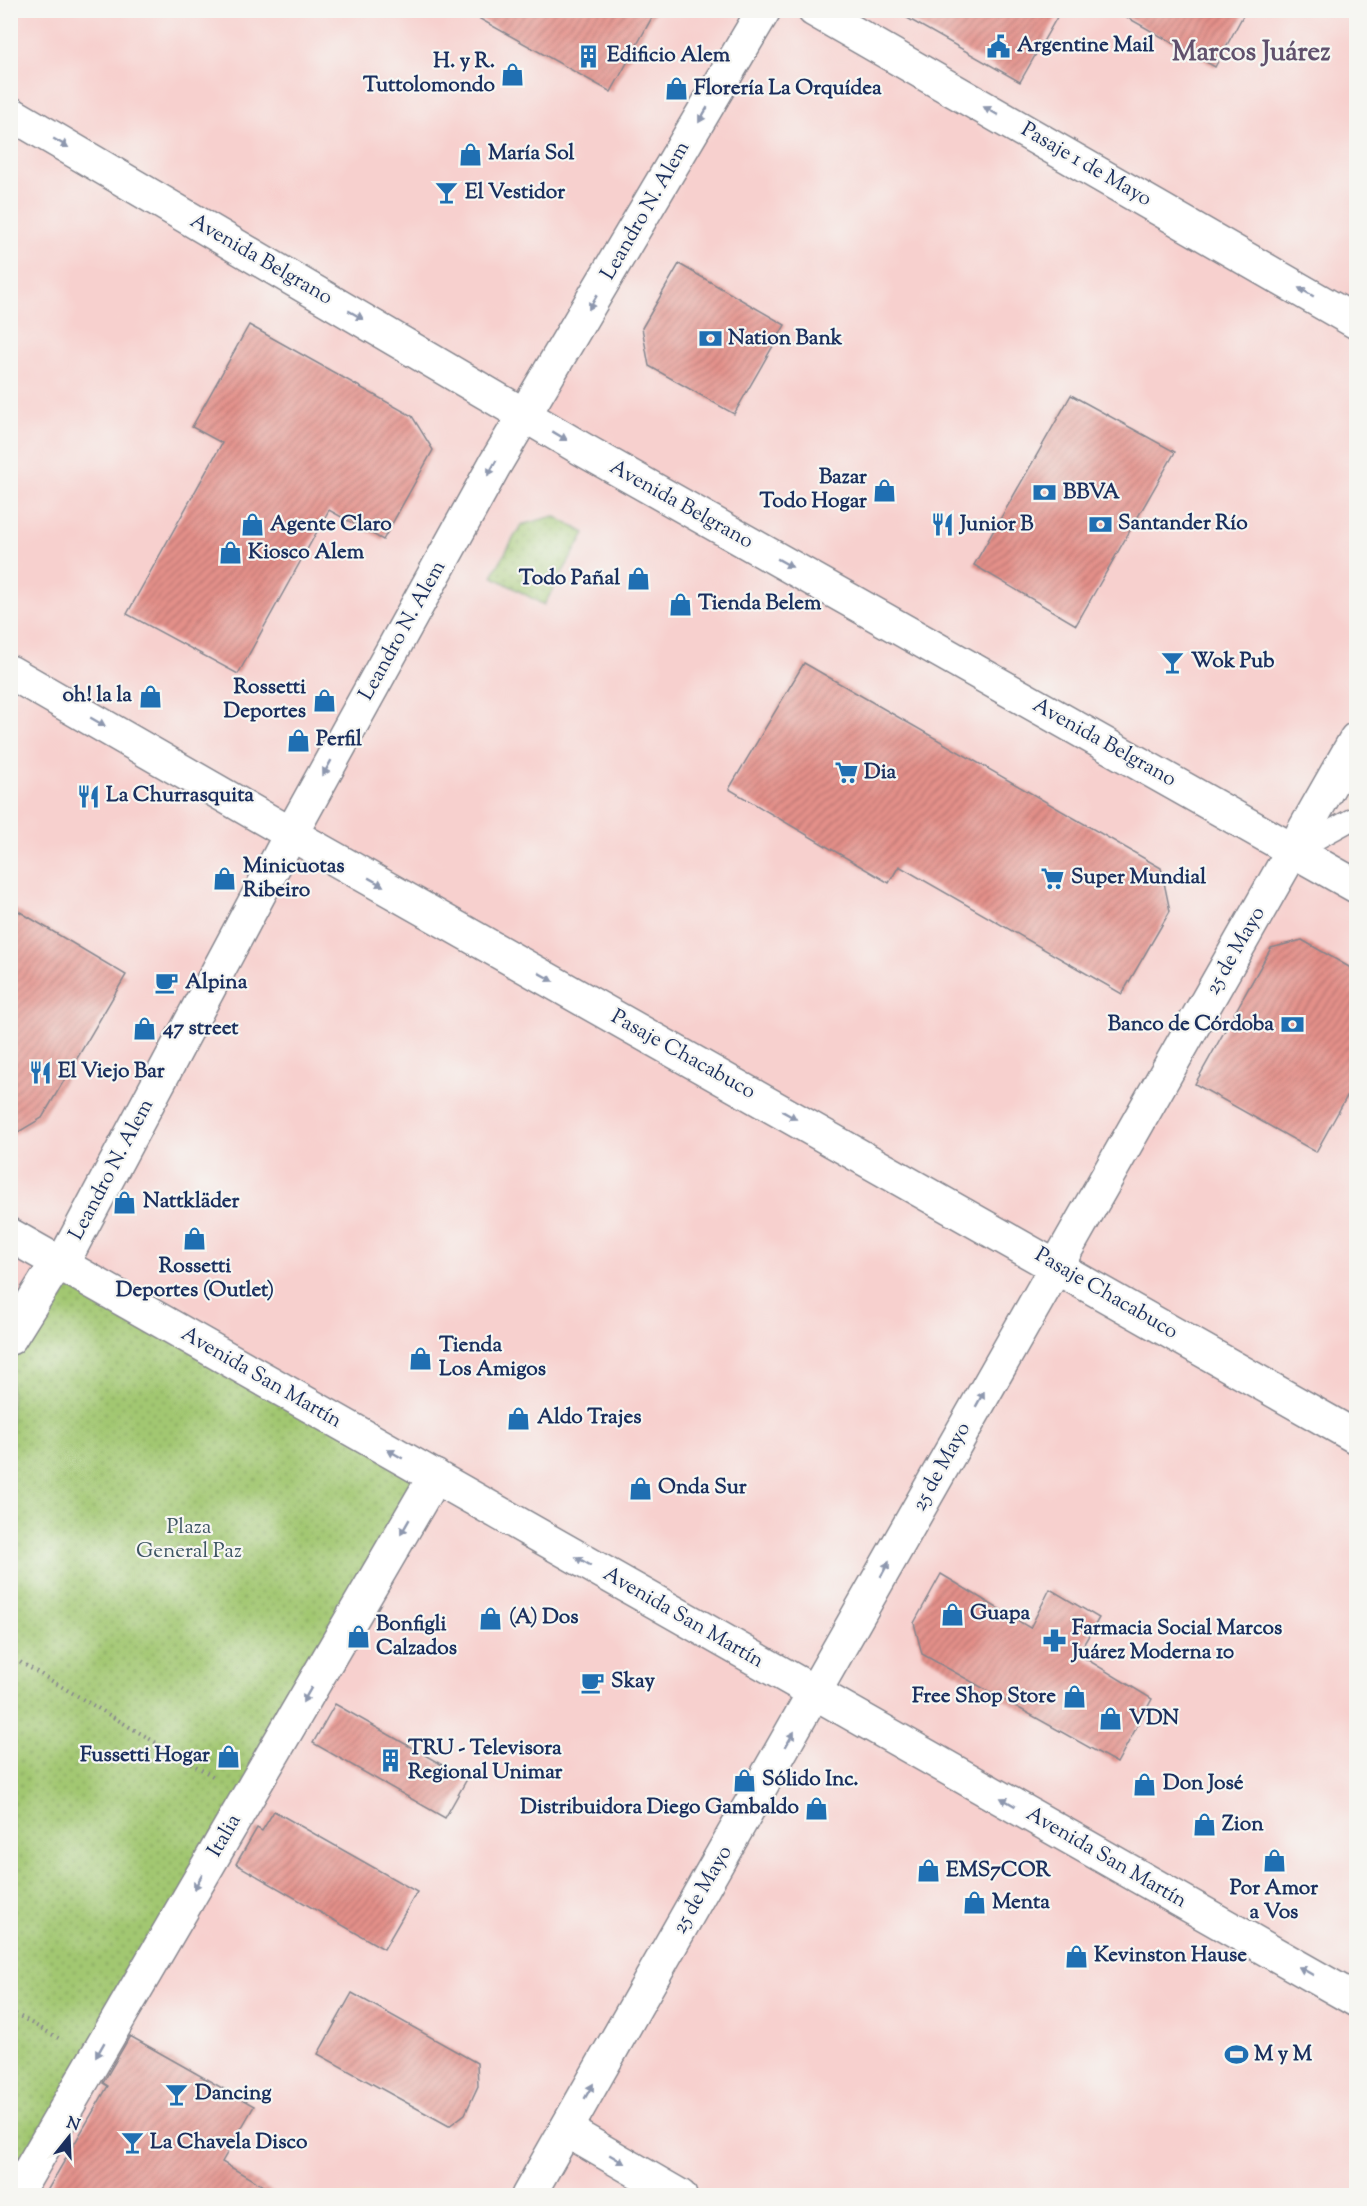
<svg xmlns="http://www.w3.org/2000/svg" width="1367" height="2206" viewBox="0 0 1367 2206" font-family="'Sorts Mill Goudy',serif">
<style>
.built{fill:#f7d0ce}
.park{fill:url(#park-dots);stroke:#5e7b68;stroke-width:1.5}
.building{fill:url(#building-hatch)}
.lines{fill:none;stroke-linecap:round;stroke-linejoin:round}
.lane-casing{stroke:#86868e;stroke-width:24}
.street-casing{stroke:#86868e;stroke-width:36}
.secondary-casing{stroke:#86868e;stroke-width:36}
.path{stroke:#86868e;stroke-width:4;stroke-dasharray:1.5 4.5;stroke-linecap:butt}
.lane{stroke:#fff;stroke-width:21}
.street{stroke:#fff;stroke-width:33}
.secondary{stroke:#fff;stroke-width:33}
.oneway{fill:#8d97ae}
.labels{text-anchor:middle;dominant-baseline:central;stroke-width:4.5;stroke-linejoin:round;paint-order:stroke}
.poi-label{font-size:21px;font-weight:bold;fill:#1b2f5e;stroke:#f6f6f2;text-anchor:start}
.street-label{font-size:21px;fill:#1b2f5e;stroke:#f6f6f2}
.park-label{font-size:21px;fill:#3d5563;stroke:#f6f6f2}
.district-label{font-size:27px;font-weight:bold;fill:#61516d;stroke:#f6f6f2}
</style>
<defs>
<pattern id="park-dots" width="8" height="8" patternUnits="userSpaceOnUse" patternTransform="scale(1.5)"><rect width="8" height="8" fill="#a2c771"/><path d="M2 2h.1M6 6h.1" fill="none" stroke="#83a260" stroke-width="1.8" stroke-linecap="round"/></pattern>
<pattern id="building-hatch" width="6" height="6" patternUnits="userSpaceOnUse" patternTransform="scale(1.5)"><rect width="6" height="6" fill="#e49089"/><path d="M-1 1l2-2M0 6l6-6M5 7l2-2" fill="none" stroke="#b87673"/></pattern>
</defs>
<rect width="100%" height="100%" fill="#f6f6f2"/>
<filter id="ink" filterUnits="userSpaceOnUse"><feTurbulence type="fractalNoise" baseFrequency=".0167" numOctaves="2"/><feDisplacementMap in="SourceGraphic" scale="12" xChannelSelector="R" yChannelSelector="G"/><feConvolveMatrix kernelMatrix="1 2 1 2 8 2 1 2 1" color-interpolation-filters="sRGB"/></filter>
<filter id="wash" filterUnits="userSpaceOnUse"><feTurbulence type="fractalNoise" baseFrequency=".008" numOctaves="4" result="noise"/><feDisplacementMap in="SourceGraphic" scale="24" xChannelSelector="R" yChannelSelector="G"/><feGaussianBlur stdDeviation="1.35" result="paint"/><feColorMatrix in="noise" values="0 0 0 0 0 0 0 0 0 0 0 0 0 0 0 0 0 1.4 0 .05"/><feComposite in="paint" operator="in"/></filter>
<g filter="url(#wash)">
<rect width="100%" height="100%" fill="#f1dcbe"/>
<!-- built -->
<path class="built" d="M11 11H1356V2195H11Z"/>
<!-- park -->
<path class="park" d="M554 516 585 533 544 605 492 576 521 525Z
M50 1275 434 1472 11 2192V1342Z"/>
<g id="blocks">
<!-- building -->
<path class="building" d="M464 10H656L611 92Z
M893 10H1061L1020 82Z
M1114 10H1246L1215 67Z
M679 264 785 325 734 414 649 366 642 328Z
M249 325 412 416 433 450 383 540 329 510 238 674 127 614 222 443 192 427Z
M1071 395 1175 452 1076 625 974 565Z
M804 663 1161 868 1170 911 1122 994 899 866 889 883 729 789Z
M10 906 126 975 42 1118 10 1137Z
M1302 940 1356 971V1080L1316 1152 1195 1084 1271 948Z
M941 1574 1030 1628 1050 1589 1099 1618 1078 1654 1152 1699 1117 1763 922 1654 914 1623Z
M335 1704 467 1779 445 1818 313 1743Z
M274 1811 417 1892 384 1949 236 1864 257 1828 262 1831Z
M352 1993 477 2063 478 2086 465 2114 449 2126 318 2054Z
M130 2036 254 2106 222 2162 280 2196H44L108 2086 103 2083Z"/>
</g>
</g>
<g filter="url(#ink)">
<use href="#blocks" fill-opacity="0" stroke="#86868e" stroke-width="1.5"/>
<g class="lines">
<defs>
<path id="lane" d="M1294 851 1356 817"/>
<path id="street" d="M814 10 1356 322
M10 672 291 834 1356 1437
M10 1235 1356 2000
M10 1338 50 1274 62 1264 291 834 494 466 764 10
M566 2130 680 2196
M15 2196 435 1476
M528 2196 1356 739"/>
<path id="secondary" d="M10 113 582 449 1356 886"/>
</defs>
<!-- lane casing -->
<use href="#lane" class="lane-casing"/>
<!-- street casing -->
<use href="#street" class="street-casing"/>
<!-- secondary casing -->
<use href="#secondary" class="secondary-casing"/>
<!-- path -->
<path class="path" d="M10 1656 214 1777
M10 2011 60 2039"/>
<!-- lane -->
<use href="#lane" class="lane"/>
<!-- street -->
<use href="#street" class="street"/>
<!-- secondary -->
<use href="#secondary" class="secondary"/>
</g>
<!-- one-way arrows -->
<defs><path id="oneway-solid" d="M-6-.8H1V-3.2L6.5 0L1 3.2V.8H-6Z" transform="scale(1.5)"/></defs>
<g class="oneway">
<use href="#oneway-solid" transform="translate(991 111) rotate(-150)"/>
<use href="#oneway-solid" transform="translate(703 115) rotate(120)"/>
<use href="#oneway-solid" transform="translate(61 143) rotate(30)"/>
<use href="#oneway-solid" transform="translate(1306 292) rotate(-150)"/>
<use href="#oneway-solid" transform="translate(593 302) rotate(120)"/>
<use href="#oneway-solid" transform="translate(356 315) rotate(30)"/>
<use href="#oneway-solid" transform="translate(560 436) rotate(31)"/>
<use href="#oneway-solid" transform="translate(492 468) rotate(120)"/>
<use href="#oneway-solid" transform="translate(785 563) rotate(29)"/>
<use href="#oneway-solid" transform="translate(98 722) rotate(30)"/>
<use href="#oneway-solid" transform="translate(327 768) rotate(119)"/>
<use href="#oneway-solid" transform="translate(376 882) rotate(29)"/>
<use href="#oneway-solid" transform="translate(546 977) rotate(29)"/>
<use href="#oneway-solid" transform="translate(789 1115) rotate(29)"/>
<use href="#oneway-solid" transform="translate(980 1399) rotate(-61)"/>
<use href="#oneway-solid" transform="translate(395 1454) rotate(-150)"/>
<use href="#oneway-solid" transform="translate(405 1527) rotate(120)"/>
<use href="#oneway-solid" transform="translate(583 1561) rotate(-150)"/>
<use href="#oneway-solid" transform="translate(885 1569) rotate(-61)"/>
<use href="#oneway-solid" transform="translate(307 1695) rotate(120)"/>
<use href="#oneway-solid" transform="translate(790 1739) rotate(-60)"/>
<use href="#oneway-solid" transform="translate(1008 1802) rotate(-150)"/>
<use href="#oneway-solid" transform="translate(198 1882) rotate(120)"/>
<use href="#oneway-solid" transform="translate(1306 1971) rotate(-150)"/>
<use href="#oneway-solid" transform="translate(100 2050) rotate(120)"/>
<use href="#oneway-solid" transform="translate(589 2091) rotate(-60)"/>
<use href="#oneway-solid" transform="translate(617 2159) rotate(30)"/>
</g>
</g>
<!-- icons -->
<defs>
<symbol id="civic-bare" viewBox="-9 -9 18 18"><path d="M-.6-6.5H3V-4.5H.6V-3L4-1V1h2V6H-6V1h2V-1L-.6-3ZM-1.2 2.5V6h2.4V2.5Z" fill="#1f6fb2" stroke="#f6f6f2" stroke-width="2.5" paint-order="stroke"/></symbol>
<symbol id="building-bare" viewBox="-9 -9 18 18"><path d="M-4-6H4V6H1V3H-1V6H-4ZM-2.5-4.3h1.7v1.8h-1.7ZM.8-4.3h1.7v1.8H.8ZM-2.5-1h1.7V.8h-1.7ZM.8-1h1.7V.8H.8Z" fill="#1f6fb2" stroke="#f6f6f2" stroke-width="2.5" paint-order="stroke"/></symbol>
<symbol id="shop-bare" viewBox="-9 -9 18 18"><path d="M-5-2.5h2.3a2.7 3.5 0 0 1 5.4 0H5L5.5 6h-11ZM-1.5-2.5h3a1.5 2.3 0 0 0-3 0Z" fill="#1f6fb2" stroke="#f6f6f2" stroke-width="2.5" paint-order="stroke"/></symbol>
<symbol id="bar-bare" viewBox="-9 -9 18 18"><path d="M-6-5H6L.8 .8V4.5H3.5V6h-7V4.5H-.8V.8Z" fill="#1f6fb2" stroke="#f6f6f2" stroke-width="2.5" paint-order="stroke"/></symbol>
<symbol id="bank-bare" viewBox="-9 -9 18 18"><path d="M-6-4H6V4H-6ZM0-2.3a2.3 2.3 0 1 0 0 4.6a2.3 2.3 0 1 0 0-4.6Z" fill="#1f6fb2" stroke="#f6f6f2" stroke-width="2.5" paint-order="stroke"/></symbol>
<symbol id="restaurant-bare" viewBox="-9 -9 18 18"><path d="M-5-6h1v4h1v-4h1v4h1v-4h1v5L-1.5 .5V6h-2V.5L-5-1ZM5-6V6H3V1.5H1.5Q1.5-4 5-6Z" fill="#1f6fb2" stroke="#f6f6f2" stroke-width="2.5" paint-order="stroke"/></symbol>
<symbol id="supermarket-bare" viewBox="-9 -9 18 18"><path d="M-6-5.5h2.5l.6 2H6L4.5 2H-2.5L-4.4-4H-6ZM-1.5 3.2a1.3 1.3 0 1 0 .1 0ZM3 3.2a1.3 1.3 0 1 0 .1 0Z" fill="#1f6fb2" stroke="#f6f6f2" stroke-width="2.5" paint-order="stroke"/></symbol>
<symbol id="cafe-bare" viewBox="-9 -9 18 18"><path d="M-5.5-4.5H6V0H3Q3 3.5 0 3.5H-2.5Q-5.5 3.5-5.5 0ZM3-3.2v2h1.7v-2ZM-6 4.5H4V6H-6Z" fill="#1f6fb2" stroke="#f6f6f2" stroke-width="2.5" paint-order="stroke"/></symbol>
<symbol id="pharmacy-bare" viewBox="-9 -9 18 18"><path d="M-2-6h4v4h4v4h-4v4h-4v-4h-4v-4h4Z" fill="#1f6fb2" stroke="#f6f6f2" stroke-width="2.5" paint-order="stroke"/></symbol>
<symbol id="stadium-bare" viewBox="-9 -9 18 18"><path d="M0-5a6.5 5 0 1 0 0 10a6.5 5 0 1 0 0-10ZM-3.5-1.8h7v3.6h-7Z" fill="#1f6fb2" stroke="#f6f6f2" stroke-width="2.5" paint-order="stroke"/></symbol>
</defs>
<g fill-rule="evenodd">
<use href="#civic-bare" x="982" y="30" width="33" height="33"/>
<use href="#building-bare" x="572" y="40" width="33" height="33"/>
<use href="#shop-bare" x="496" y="58" width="33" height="33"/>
<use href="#shop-bare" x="660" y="72" width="33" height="33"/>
<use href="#shop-bare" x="454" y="138" width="33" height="33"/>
<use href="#bar-bare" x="430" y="176" width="33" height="33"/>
<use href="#bank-bare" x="694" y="322" width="33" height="33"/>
<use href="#shop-bare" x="868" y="474" width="33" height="33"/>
<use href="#bank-bare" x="1028" y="476" width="33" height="33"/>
<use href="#bank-bare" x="1084" y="508" width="33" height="33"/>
<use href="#shop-bare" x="236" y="508" width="33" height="33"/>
<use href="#restaurant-bare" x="926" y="508" width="33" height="33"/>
<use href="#shop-bare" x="214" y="536" width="33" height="33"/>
<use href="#shop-bare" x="622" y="562" width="33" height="33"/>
<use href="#shop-bare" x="664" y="588" width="33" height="33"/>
<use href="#bar-bare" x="1156" y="646" width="33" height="33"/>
<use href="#shop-bare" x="134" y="680" width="33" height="33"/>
<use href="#shop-bare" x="308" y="684" width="33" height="33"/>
<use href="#shop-bare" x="282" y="724" width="33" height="33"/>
<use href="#supermarket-bare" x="830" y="756" width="33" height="33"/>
<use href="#restaurant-bare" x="72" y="780" width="33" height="33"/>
<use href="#supermarket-bare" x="1036" y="862" width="33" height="33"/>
<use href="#shop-bare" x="208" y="862" width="33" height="33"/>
<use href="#cafe-bare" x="150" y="966" width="33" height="33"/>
<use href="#bank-bare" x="1276" y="1008" width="33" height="33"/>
<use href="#shop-bare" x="128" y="1012" width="33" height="33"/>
<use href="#restaurant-bare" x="24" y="1056" width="33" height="33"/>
<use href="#shop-bare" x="108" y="1186" width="33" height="33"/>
<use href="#shop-bare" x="178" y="1222" width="33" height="33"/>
<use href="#shop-bare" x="404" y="1342" width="33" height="33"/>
<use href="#shop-bare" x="502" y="1402" width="33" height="33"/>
<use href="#shop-bare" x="624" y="1472" width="33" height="33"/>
<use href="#shop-bare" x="936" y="1598" width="33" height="33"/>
<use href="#shop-bare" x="474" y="1602" width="33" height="33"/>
<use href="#shop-bare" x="342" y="1620" width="33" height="33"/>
<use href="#pharmacy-bare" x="1038" y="1624" width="33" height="33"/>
<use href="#cafe-bare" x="576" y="1666" width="33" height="33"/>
<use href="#shop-bare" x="1058" y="1680" width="33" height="33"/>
<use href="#shop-bare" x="1094" y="1702" width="33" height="33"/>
<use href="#shop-bare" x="212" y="1740" width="33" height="33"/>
<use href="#building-bare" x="374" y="1744" width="33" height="33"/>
<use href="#shop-bare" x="728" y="1764" width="33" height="33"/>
<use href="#shop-bare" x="1128" y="1768" width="33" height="33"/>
<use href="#shop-bare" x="800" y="1792" width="33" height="33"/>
<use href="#shop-bare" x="1188" y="1808" width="33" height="33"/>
<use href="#shop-bare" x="1258" y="1844" width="33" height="33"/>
<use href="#shop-bare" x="912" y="1854" width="33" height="33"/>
<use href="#shop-bare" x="958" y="1886" width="33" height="33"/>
<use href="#shop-bare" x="1060" y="1940" width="33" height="33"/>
<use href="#stadium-bare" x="1220" y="2038" width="33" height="33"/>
<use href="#bar-bare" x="160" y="2078" width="33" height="33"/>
<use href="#bar-bare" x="116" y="2126" width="33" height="33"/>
</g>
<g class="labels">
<!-- poi labels -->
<g class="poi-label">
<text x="1017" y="46">Argentine Mail</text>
<text x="607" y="56">Edificio Alem</text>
<text x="495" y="62" text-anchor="end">H. y R.<tspan x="495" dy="24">Tuttolomondo</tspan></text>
<text x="694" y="89">Florería La Orquídea</text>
<text x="488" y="154">María Sol</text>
<text x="465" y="193">El Vestidor</text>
<text x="728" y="339">Nation Bank</text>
<text x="867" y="478" text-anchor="end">Bazar<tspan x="867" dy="24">Todo Hogar</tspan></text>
<text x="1063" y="493">BBVA</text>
<text x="1118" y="524">Santander Río</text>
<text x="270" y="525">Agente Claro</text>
<text x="960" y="525">Junior B</text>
<text x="248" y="553">Kiosco Alem</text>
<text x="620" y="579" text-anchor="end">Todo Pañal</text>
<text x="698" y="604">Tienda Belem</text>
<text x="1191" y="662">Wok Pub</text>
<text x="306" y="688" text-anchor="end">Rossetti<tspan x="306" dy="24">Deportes</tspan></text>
<text x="132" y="696" text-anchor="end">oh! la la</text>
<text x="316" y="740">Perfil</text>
<text x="864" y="773">Dia</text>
<text x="106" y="796">La Churrasquita</text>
<text x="243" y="867">Minicuotas<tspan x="243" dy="24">Ribeiro</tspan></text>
<text x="1071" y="878">Super Mundial</text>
<text x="185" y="983">Alpina</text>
<text x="1274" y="1025" text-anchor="end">Banco de Córdoba</text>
<text x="163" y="1029">47 street</text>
<text x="58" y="1072">El Viejo Bar</text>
<text x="143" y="1202">Nattkläder</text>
<text x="195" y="1267" text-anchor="middle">Rossetti<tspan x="195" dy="24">Deportes (Outlet)</tspan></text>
<text x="439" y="1346">Tienda<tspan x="439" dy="24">Los Amigos</tspan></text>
<text x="537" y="1418">Aldo Trajes</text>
<text x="658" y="1488">Onda Sur</text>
<text x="970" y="1614">Guapa</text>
<text x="509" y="1618">(A) Dos</text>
<text x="376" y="1625">Bonfigli<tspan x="376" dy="24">Calzados</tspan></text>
<text x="1072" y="1629">Farmacia Social Marcos<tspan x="1072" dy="24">Juárez Moderna 10</tspan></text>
<text x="611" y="1682">Skay</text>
<text x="1056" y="1697" text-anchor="end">Free Shop Store</text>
<text x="1129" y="1719">VDN</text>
<text x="408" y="1749">TRU - Televisora<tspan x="408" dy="24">Regional Unimar</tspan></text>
<text x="210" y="1756" text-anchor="end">Fussetti Hogar</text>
<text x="762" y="1780">Sólido Inc.</text>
<text x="1163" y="1784">Don José</text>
<text x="799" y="1808" text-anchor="end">Distribuidora Diego Gambaldo</text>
<text x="1222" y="1825">Zion</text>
<text x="946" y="1871">EMS7COR</text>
<text x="1274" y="1889" text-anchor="middle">Por Amor<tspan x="1274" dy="24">a Vos</tspan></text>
<text x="992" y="1903">Menta</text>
<text x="1094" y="1956">Kevinston Hause</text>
<text x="1254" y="2055">M y M</text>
<text x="195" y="2094">Dancing</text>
<text x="150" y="2143">La Chavela Disco</text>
</g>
<!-- street labels -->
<g class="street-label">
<text transform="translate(1086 165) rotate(30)">Pasaje 1 de Mayo</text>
<text transform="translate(646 211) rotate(-60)">Leandro N. Alem</text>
<text transform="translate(261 260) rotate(30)">Avenida Belgrano</text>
<text transform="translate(681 505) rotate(29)">Avenida Belgrano</text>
<text transform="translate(403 631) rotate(-61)">Leandro N. Alem</text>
<text transform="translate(1104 743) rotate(29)">Avenida Belgrano</text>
<text transform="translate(1236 951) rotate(-60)">25 de Mayo</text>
<text transform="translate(683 1055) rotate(29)">Pasaje Chacabuco</text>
<text transform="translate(112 1170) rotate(-62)">Leandro N. Alem</text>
<text transform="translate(1106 1294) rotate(30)">Pasaje Chacabuco</text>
<text transform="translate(261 1378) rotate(30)">Avenida San Martín</text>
<text transform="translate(942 1467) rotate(-61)">25 de Mayo</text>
<text transform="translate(683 1618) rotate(30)">Avenida San Martín</text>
<text transform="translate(225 1836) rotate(-60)">Italia</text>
<text transform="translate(1106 1858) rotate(30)">Avenida San Martín</text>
<text transform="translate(703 1890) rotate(-60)">25 de Mayo</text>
</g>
<!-- park labels -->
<g class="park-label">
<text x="189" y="1528">Plaza<tspan x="189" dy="24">General Paz</tspan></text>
</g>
<!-- district labels -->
<g class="district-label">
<text x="1251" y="53">Marcos Juárez</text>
</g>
</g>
<!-- margin -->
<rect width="1367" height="2206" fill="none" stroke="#f6f6f2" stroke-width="36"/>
<!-- north arrow -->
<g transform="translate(69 2137) rotate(18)" stroke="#f6f6f2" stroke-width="4.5" paint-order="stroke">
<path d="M0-4.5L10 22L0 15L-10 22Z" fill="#1b2f5e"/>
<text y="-9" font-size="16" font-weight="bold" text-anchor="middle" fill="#1b2f5e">N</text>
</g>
</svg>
